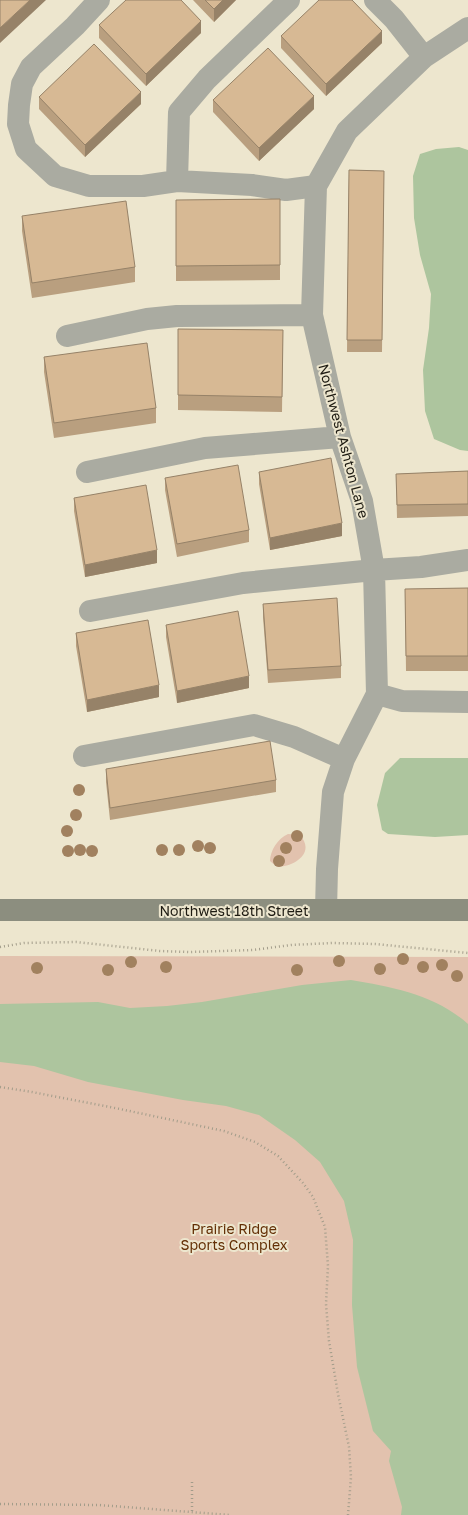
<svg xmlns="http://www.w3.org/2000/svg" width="468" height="1515" viewBox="0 0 468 1515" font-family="'Golos Text',sans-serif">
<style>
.green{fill:#e2c2ae}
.water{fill:#adc59e}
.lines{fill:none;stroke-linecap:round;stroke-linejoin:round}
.path{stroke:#a29c8a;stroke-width:2.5;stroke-dasharray:1 3;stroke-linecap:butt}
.minor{stroke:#aaaba1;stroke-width:22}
.secondary{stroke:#8c8e7f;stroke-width:22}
.tree{fill:#a1815f}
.wall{fill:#b99f7f}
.shaded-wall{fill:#968268}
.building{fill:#d7b994;stroke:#968268}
.labels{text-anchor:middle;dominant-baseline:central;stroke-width:4;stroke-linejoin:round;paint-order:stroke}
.street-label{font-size:14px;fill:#1e1b12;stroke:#ede6ce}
.park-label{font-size:14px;fill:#632f05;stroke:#ede6ce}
</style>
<rect width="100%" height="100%" fill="#ede6ce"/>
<!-- green -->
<path class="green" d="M288 834 300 835C316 853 294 867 277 867L270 861C270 851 278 838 288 834Z
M0 956 468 957V1515H0Z"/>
<!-- water -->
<path class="water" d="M459 147 468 150V451L460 450 434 439 425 411 423 370 429 328 431 294 420 255 414 218 413 176 420 154 436 149Z
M400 758H468V835L435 837 388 834 382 830 377 805 385 773Z
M351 980C392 987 436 995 468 1024V1515H401L402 1507 389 1461 391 1451 373 1431 357 1367 352 1305 353 1240 344 1201 320 1162 295 1140 259 1115 226 1106 183 1100 88 1082 34 1066 0 1062V1004L98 1002 130 1008 167 1006 202 1002 302 985Z"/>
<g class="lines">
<!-- path -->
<path class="path" d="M0 947 24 943 76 942 160 951 189 952 253 950 291 945 332 943 375 944 468 953
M0 1087 32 1092 120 1109 224 1131 255 1142 278 1156 303 1183 313 1197 325 1227 328 1266 326 1304 329 1341 338 1394 349 1447 351 1477 348 1515
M192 1482V1512
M0 1504 99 1505 230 1515"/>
<!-- minor -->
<path class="minor" d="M99 0 75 26 31 67 22 84 19 105 18 124 26 149 55 176 89 186H143L177 181 252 185 286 190 316 186
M375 0 394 19 424 57
M177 181 179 112 207 79 289 0
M67 336 147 319 177 316 312 315
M87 472 205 448 340 437
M90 611 243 583 374 570 421 567 468 560
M377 694 402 701 468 702
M84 756 254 725 294 737 344 759
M326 910 327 869 333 792 344 759 377 694 374 570 362 501 340 437 312 315 316 186 347 131 424 57 468 28"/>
<!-- secondary -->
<path class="secondary" d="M0 910H468"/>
</g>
<!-- trees -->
<g class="tree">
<circle cx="79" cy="790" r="6"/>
<circle cx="76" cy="815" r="6"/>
<circle cx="67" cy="831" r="6"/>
<circle cx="297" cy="836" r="6"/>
<circle cx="198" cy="846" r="6"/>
<circle cx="210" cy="848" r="6"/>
<circle cx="286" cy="848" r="6"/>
<circle cx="80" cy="850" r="6"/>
<circle cx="162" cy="850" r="6"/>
<circle cx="179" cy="850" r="6"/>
<circle cx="68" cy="851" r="6"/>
<circle cx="92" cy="851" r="6"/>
<circle cx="279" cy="861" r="6"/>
<circle cx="403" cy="959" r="6"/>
<circle cx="339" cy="961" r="6"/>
<circle cx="131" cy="962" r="6"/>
<circle cx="442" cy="965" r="6"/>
<circle cx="166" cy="967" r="6"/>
<circle cx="423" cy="967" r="6"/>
<circle cx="37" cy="968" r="6"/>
<circle cx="380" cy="969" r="6"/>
<circle cx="108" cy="970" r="6"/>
<circle cx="297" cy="970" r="6"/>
<circle cx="457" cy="976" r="6"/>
</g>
<!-- wall -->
<path class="wall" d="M193 0H236L214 22Z
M99 25 201 33 146 86 99 38Z
M281 36 382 43 326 96 281 48Z
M39 97 141 104 85 157 39 109Z
M213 100 314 109 259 161 213 112Z
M349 170 384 171 382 352H347Z
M280 199V280L176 281V200Z
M22 216 135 267V282L32 298 22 231Z
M178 329 283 330 282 412 178 410Z
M44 357 156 408V423L54 438 44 372Z
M468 471V516L397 518 396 474Z
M259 472 342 536 270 550 259 484Z
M165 478 249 530V542L177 557 165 490Z
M74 498 157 563 85 577 74 511Z
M468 588V671H406L405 589Z
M263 604 341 666V678L268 683 263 617Z
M166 625 249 688 177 703 166 637Z
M76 633 159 697 87 712 76 646Z
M106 769 276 780V792L110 820 106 782Z"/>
<!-- shaded-wall -->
<path class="shaded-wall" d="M30 0H46L0 43V28Z
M223 0H236L214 22V9Z
M201 21V33L146 86V74Z
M382 31V43L326 96V84Z
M141 92V104L85 157V145Z
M314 96V109L259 161V148Z
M342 523V536L270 550V538Z
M157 550V563L85 577V565Z
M249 676V688L177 703V691Z
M159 685V697L87 712V700Z"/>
<!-- building -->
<path class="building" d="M0 0H30L0 28Z
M126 0H181L201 21 146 74 99 25Z
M205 0H223L214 9Z
M319 0H352L382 31 326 84 281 36Z
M94 44 141 92 85 145 39 97Z
M268 48 314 96 259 148 213 100Z
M349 170 384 171 382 340H347Z
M280 199V265L176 266V200Z
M126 201 135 267 32 283 22 216Z
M178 329 283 330 282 397 178 395Z
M147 343 156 408 54 423 44 357Z
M331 458 342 523 270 538 259 472Z
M238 465 249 530 177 544 165 478Z
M468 471V504L397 505 396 474Z
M146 485 157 550 85 565 74 498Z
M468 588V656H406L405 589Z
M337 598 341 666 268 670 263 604Z
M238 611 249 676 177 691 166 625Z
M148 620 159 685 87 700 76 633Z
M270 741 276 780 110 808 106 769Z"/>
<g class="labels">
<!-- street labels -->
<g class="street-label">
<text transform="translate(344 441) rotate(75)">Northwest Ashton Lane</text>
<text x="234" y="910">Northwest 18th Street</text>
</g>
<!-- park labels -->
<g class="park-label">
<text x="234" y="1228">Prairie Ridge<tspan x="234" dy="16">Sports Complex</tspan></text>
</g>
</g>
</svg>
